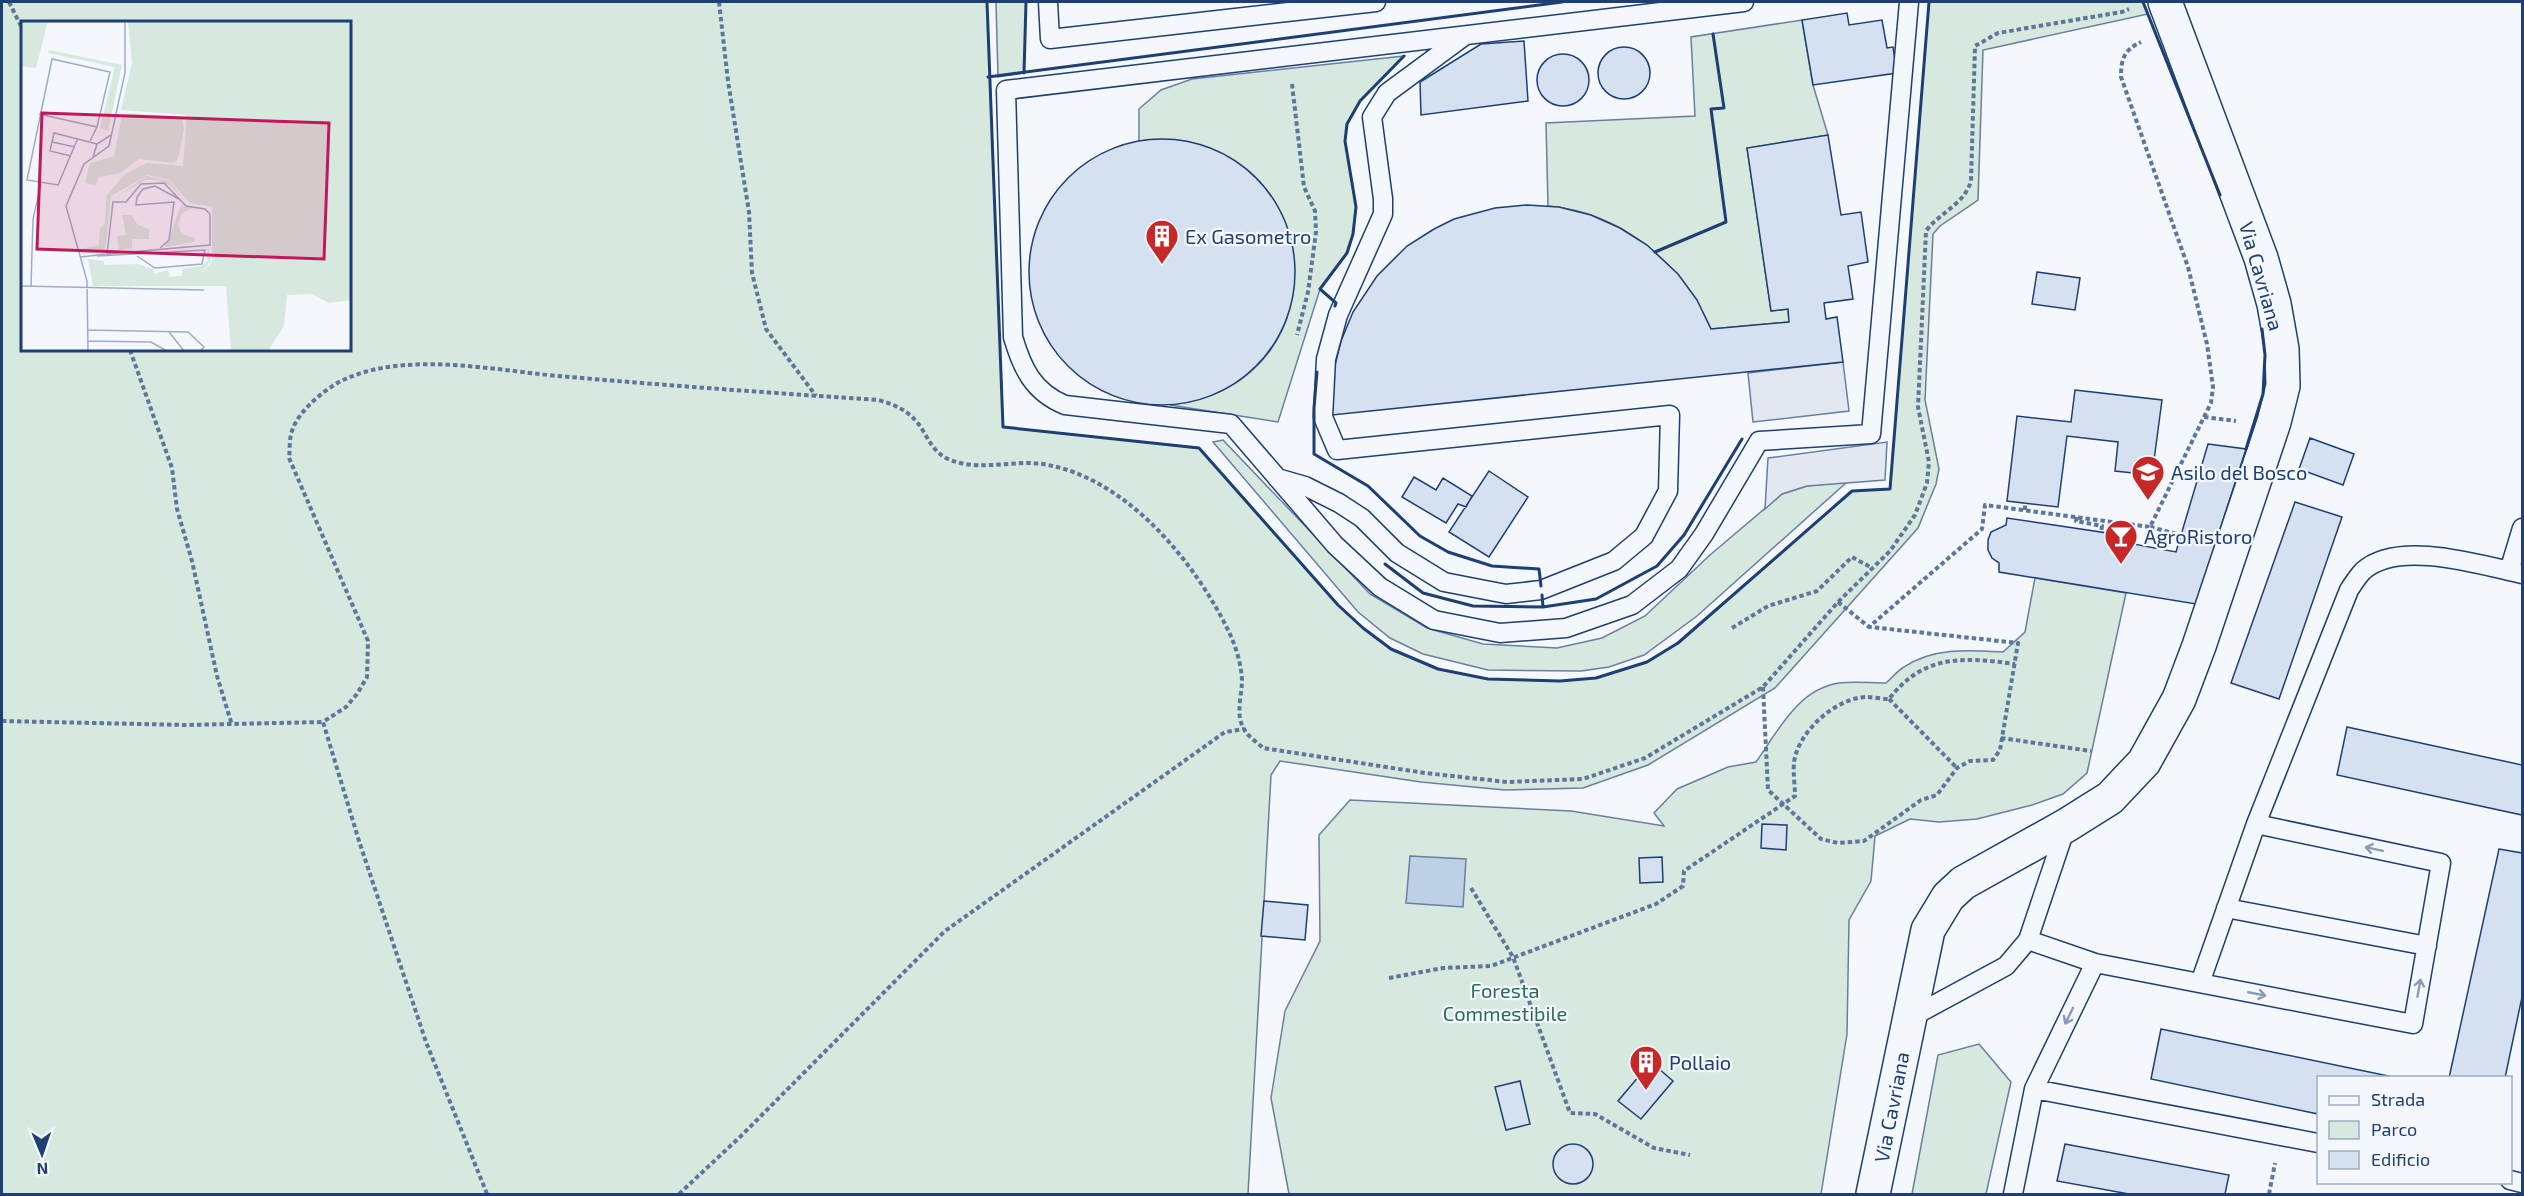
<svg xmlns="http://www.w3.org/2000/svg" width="2524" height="1196" viewBox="0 0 2524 1196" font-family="'Exo 2',sans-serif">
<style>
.green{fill:#d7e8df;stroke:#687fa3;stroke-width:1.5;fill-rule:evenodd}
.parking{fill:#e3e8f0;stroke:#687fa3;stroke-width:1.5}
.water{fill:#bed0e5;stroke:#687fa3;stroke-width:1.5}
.building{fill:#d5e0f0;stroke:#1d3f73;stroke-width:1.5}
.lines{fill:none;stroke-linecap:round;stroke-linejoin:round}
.lane-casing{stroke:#1d3f73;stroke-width:21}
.street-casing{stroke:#1d3f73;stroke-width:36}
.path{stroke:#5e769c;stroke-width:4;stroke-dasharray:4.5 3;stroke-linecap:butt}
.lane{stroke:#f4f7fb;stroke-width:18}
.street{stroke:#f4f7fb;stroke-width:33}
.wall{stroke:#1d3f73;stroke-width:3}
.oneway{stroke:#889bb7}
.labels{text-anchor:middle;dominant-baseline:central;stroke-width:4.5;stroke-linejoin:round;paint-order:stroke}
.poi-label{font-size:20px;fill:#1d3f73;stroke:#f4f7fb;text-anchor:start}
.street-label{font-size:20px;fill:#1d3f73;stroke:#f4f7fb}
.park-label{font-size:20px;fill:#2c6c60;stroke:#f4f7fb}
.inset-road{fill:none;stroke:#9eadc5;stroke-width:1.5}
.view{fill:#c2185b;fill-opacity:0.15;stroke:#c2185b;stroke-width:3}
.inset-edge{fill:none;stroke:#1d3f73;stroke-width:3}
</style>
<rect width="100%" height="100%" fill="#f4f7fb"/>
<!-- green -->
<path class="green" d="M2 2H987L1003 427 1199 448 1338 605 1363 628 1391 649 1438 669 1488 679 1560 681 1596 678 1647 662 1678 643 1852 491 1890 489 1929 2H2143L2148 14 1983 50 1978 200 1940 226 1933 234 1925 400 1939 469 1936 484 1918 528 1775 688 1648 765 1583 788 1505 790 1421 782 1280 761 1271 775 1248 1194H2ZM22 22H350V350H22Z
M996 2H1026L1024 73 998 77Z
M1802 20 1813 85 1828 135 1747 148 1771 311 1788 309 1789 322 1711 329C1681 263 1623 213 1548 206L1546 123 1695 116 1691 37Z
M1404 56 1360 101 1347 124 1345 141 1356 207 1353 234 1347 253 1320 289 1278 422 1170 405C1356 383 1323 119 1139 141V109L1161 90 1192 79Z
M1223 440 1370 594 1427 628 1483 644 1557 648 1602 638 1645 616 1710 555 1782 494 1807 486 1847 482 1697 616 1644 655 1609 667 1581 671 1488 670 1423 654 1390 638 1358 612 1213 442Z
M2035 578 2126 593 2087 773 2063 794 2032 805 1977 819 1939 822 1910 819 1875 836 1871 881 1849 920 1847 1034 1821 1194H1289L1271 1098 1285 1011 1320 941 1319 835 1350 800 1571 811 1664 826 1654 813 1677 789 1728 767 1756 762C1778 731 1798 689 1839 683 1854 681 1871 683 1886 683 1892 678 1897 671 1904 667 1933 647 1970 650 2003 652L2025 632Z
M1979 1044 2011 1082 1986 1194H1912L1938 1055Z"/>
<!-- parking -->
<path class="parking" d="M1843 362 1849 411 1753 422 1748 373Z
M1887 442 1885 480 1807 486 1782 494 1765 509 1768 458Z"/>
<!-- water -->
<path class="water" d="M1410 856 1466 859 1463 907 1406 903Z"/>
<!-- building -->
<path class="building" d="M1847 13 1849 25 1882 20 1887 48 1893 47 1897 73 1813 85 1802 20Z
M1524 41 1528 101 1421 115 1420 82 1481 44Z
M1598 73a26 26 0 1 1 52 0a26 26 0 1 1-52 0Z
M1537 80a26 26 0 1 1 52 0a26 26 0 1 1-52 0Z
M1828 135 1841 215 1861 212 1868 262 1848 266 1853 299 1824 303 1826 319 1837 317 1843 362 1332 415 1333 373 1341 341 1353 312 1377 276 1407 246 1434 229 1454 219 1495 208 1527 205 1559 207 1591 215 1620 228 1647 245 1678 274 1697 300 1711 329 1789 322 1788 309 1771 311 1747 148Z
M1029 272a133 133 0 1 1 266 0a133 133 0 1 1-266 0Z
M2037 272 2080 278 2075 310 2032 304Z
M2075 390 2162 400 2152 475 2115 471 2118 442 2067 436 2058 507 2007 501 2017 416 2071 422Z
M2310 438 2354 454 2343 485 2299 469Z
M2208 444 2246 449 2196 604 1999 572V563L1992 558 1988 550V540L1991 532 2006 525 2007 518 2107 533 2106 539 2176 552Z
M1489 471 1528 497 1489 557 1449 532Z
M1414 477 1436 490 1443 478 1472 496 1466 507 1458 504 1446 523 1402 497Z
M2295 502 2342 517 2279 699 2231 683Z
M2347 727 2522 765V815L2337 775Z
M1762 824 1787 825 1786 850 1761 848Z
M2499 849 2522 853V997L2505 1078H2449Z
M1662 857 1663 882 1640 883 1639 858Z
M1264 901 1308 905 1305 940 1261 936Z
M2161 1029 2398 1078H2318V1114L2151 1079Z
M1651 1062 1673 1081 1641 1119 1618 1101Z
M1520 1081 1530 1124 1506 1130 1495 1087Z
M1553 1164a20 20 0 1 1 40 0a20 20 0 1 1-40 0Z
M2065 1144 2229 1175 2225 1194H2129L2057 1181Z"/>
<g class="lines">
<defs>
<path id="lane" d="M1048 2 1050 39 1376 2
M1744 2 1006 90 1013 337C1022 368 1033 392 1065 405L1231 424 1335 545 1380 587 1434 620 1500 633 1566 628 1632 605 1679 569 1704 534 1759 441 1871 434 1909 2
M1277 478 1305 486 1339 503 1362 518 1397 553 1444 582 1506 594 1541 590 1614 561 1644 536 1668 491 1670 415 1337 450 1323 417 1326 359 1338 315 1383 214V199L1372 117 1387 93 1463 37
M2509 571 2522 528
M2226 908 2427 946
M2028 940 2095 963 2413 1024 2441 863 2256 824
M2200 983 2256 824 2349 590C2353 584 2358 576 2363 571 2398 539 2481 565 2522 574
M1908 1019 2006 966 2028 940 2066 827
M2034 1089 2318 1143
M2510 1180 2522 1183
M2013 1194 2034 1089 2095 963"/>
<path id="street" d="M1873 1194 1928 930 1948 897 1963 883 2067 825 2110 798 2144 762 2179 699 2199 646 2274 422 2283 386 2282 349 2274 304 2261 258 2165 2"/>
</defs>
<!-- lane casing -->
<use href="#lane" class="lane-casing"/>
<!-- street casing -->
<use href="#street" class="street-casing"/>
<!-- path -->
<path class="path" d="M9 2 22 28
M719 2 728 81 749 212 752 273 766 329 816 396
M1292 84 1304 187 1315 211 1316 232 1308 292 1297 335
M130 350 172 468 177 509 192 561 217 676 232 725
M2204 417 2236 421
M2025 510V504
M2077 517 2076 521 2102 526 2101 533
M2150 527 2181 535
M2114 541 2117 522
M1838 602 1869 627 1982 529 1985 505 2150 527 2204 417 2211 403 2213 387 2207 344 2188 267 2121 77C2121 59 2124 50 2141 42
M1732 628 1768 606 1817 591 1852 557 1872 568
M1763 687 1768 790 1821 839 1838 843 1864 841 1921 800 1937 795 1957 768 1970 761 1993 760 2000 750 2018 643 1870 627
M1889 699 1957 768
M2 721 186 725 323 722
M2001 738 2091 751
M1471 888 1513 957 1570 1113 1595 1114 1654 1148 1690 1155
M1389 978 1443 968 1491 966 1656 904 1683 886 1684 871 1795 796C1795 786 1793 774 1794 763 1797 733 1835 698 1866 697 1873 697 1882 699 1889 699 1924 654 1963 657 2015 664
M487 1194 426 1042 359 841 323 722 346 707 357 694 367 677 368 641 289 458C290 450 289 439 292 431 299 409 329 385 350 377 415 351 502 372 570 377 673 386 775 393 878 400 897 405 911 412 922 429 929 441 935 453 948 459 980 473 1016 458 1048 465 1128 480 1195 562 1229 632 1236 647 1241 663 1242 680 1242 695 1235 715 1244 729 1248 737 1257 742 1263 748L1425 773 1507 782 1583 779 1645 758 1763 687 1838 602 1890 551 1915 515 1927 483 1929 462 1918 407 1926 231C1940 212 1964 205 1971 181L1975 46 1998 33 2122 12 2129 9
M679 1194 741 1136 945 931 1225 732 1244 729
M2269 1194 2275 1163"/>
<!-- lane -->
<use href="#lane" class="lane"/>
<!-- street -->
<use href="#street" class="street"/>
<!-- wall -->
<path class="wall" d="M987 2 1003 427 1199 448 1338 605 1363 628 1391 649 1438 669 1488 679 1560 681 1596 678 1647 662 1678 643 1852 491 1890 489 1929 2
M2143 2 2220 195
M1024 73 1026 2
M988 77 1562 2
M1655 252 1726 222 1711 109 1724 108 1713 34
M1335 306 1336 303 1320 289 1347 253 1353 234 1356 207 1345 141 1347 124 1360 101 1404 56
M1317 372 1314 408V454L1368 486 1420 536 1448 552 1492 566 1539 569 1541 586
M2246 449 2263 394 2265 355 2262 329
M1385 564 1423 593 1473 606 1543 607 1596 599 1657 566 1684 535 1742 439
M1542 595 1543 607"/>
</g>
<!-- one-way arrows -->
<defs><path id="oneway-shaft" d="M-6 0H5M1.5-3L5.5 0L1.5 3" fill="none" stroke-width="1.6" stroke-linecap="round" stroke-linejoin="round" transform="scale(1.5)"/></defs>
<g class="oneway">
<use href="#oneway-shaft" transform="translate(2374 849) rotate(-168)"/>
<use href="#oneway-shaft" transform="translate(2419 988) rotate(-80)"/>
<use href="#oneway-shaft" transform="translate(2257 994) rotate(11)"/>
<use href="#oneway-shaft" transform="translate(2069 1016) rotate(116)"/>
</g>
<!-- icons -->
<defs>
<symbol id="building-pin" viewBox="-11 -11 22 30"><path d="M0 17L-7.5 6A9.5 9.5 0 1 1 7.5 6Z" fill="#c62828" stroke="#f4f7fb"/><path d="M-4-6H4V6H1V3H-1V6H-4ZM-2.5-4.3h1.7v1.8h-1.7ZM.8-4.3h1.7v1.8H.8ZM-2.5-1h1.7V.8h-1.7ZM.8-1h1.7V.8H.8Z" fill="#fff"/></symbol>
<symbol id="school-pin" viewBox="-11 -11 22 30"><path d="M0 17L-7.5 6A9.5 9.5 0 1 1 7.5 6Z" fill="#c62828" stroke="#f4f7fb"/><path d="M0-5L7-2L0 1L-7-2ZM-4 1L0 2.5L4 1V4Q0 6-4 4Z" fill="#fff"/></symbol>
<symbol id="bar-pin" viewBox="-11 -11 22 30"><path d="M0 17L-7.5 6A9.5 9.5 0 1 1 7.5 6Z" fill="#c62828" stroke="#f4f7fb"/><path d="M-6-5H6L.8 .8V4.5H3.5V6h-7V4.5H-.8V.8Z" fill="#fff"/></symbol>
</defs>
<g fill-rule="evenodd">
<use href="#building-pin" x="1143" y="217" width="38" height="52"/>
<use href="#school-pin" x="2129" y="453" width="38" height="52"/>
<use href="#bar-pin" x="2102" y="517" width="38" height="52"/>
<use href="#building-pin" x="1627" y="1043" width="38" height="52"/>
</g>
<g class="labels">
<!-- poi labels -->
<g class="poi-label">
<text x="1185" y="236">Ex Gasometro</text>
<text x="2171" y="472">Asilo del Bosco</text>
<text x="2144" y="536">AgroRistoro</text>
<text x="1669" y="1062">Pollaio</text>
</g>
<!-- street labels -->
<g class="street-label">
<text transform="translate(2262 276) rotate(74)">Via Cavriana</text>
<text transform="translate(1891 1107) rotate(-79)">Via Cavriana</text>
</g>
<!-- park labels -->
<g class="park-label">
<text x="1505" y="990">Foresta<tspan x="1505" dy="23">Commestibile</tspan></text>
</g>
</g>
<!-- overview -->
<g transform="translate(21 21)">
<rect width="330" height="330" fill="#f4f7fb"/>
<path d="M0 0H27L15 47 0 45ZM107 0H330V279L308 282 291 273 266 274 263 305 247 330 210 329 205 265H72L67 238 83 240V244L117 243 133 249V253L147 249 149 255 146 256 161 255V248L180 245 186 240 187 226 190 240 179 253 191 241V186L169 182 148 159 127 154 90 175 84 230 61 233 59 228 78 224 79 207 84 204 85 175 104 153 126 142 162 145 166 94 100 89 111 42ZM28 29 101 44 87 110 79 107 94 46 27 32ZM111 92 161 96 163 108 157 138 153 142 118 138 99 152 78 156 74 164 64 162 69 142 93 135 101 94ZM126 155 148 160 167 183 150 165 137 159H124L95 176ZM160 185 172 187 161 192 157 204 161 213 174 217V221L144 226ZM101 194H110L117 204 128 208V218H111V227L98 229 96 215 105 214Z" fill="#d7e8df"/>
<path class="inset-road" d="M18 93 76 106M57 117 37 164 6 159 31 38 89 51 76 106 69 120M31 121 54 126M50 135 29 130 33 112 76 123M72 136 76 123 90 114M139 227 148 219 153 181 115 184 116 176 122 168 134 165 158 178M76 235 184 229 181 243 134 247 116 235M59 236 86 233 92 181H105L120 163 143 162 165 185 184 188 189 193V224L86 233M0 265 183 269M10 265 12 198 20 163M66 309 167 311 183 326 179 330M148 311 163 330M67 320 130 321 146 330M67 330 66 260 45 185 63 143 88 125 104 52V0"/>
<path class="view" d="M21 92 308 102 303 238 16 228Z"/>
<rect width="330" height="330" class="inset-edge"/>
</g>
<!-- border -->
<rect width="2524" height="1196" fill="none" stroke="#1d3f73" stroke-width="6"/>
<!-- legend -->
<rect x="2317" y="1076" width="195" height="108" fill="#f4f7fb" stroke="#9eadc5" stroke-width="1.5"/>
<rect x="2329" y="1096" width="30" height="9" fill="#f4f7fb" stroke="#9eadc5" stroke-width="1.5"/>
<text x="2371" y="1106" font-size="18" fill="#1d3f73">Strada</text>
<rect x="2329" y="1121" width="30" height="18" fill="#d7e8df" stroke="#9eadc5" stroke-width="1.5"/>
<text x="2371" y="1136" font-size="18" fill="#1d3f73">Parco</text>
<rect x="2329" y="1151" width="30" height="18" fill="#d5e0f0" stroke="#9eadc5" stroke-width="1.5"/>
<text x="2371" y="1166" font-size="18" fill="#1d3f73">Edificio</text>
<!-- north arrow -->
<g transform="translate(42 1154) rotate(178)" stroke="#f4f7fb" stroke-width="4.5" paint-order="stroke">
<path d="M0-4.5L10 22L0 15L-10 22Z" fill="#1d3f73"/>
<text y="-9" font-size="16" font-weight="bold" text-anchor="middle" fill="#1d3f73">N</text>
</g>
</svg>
